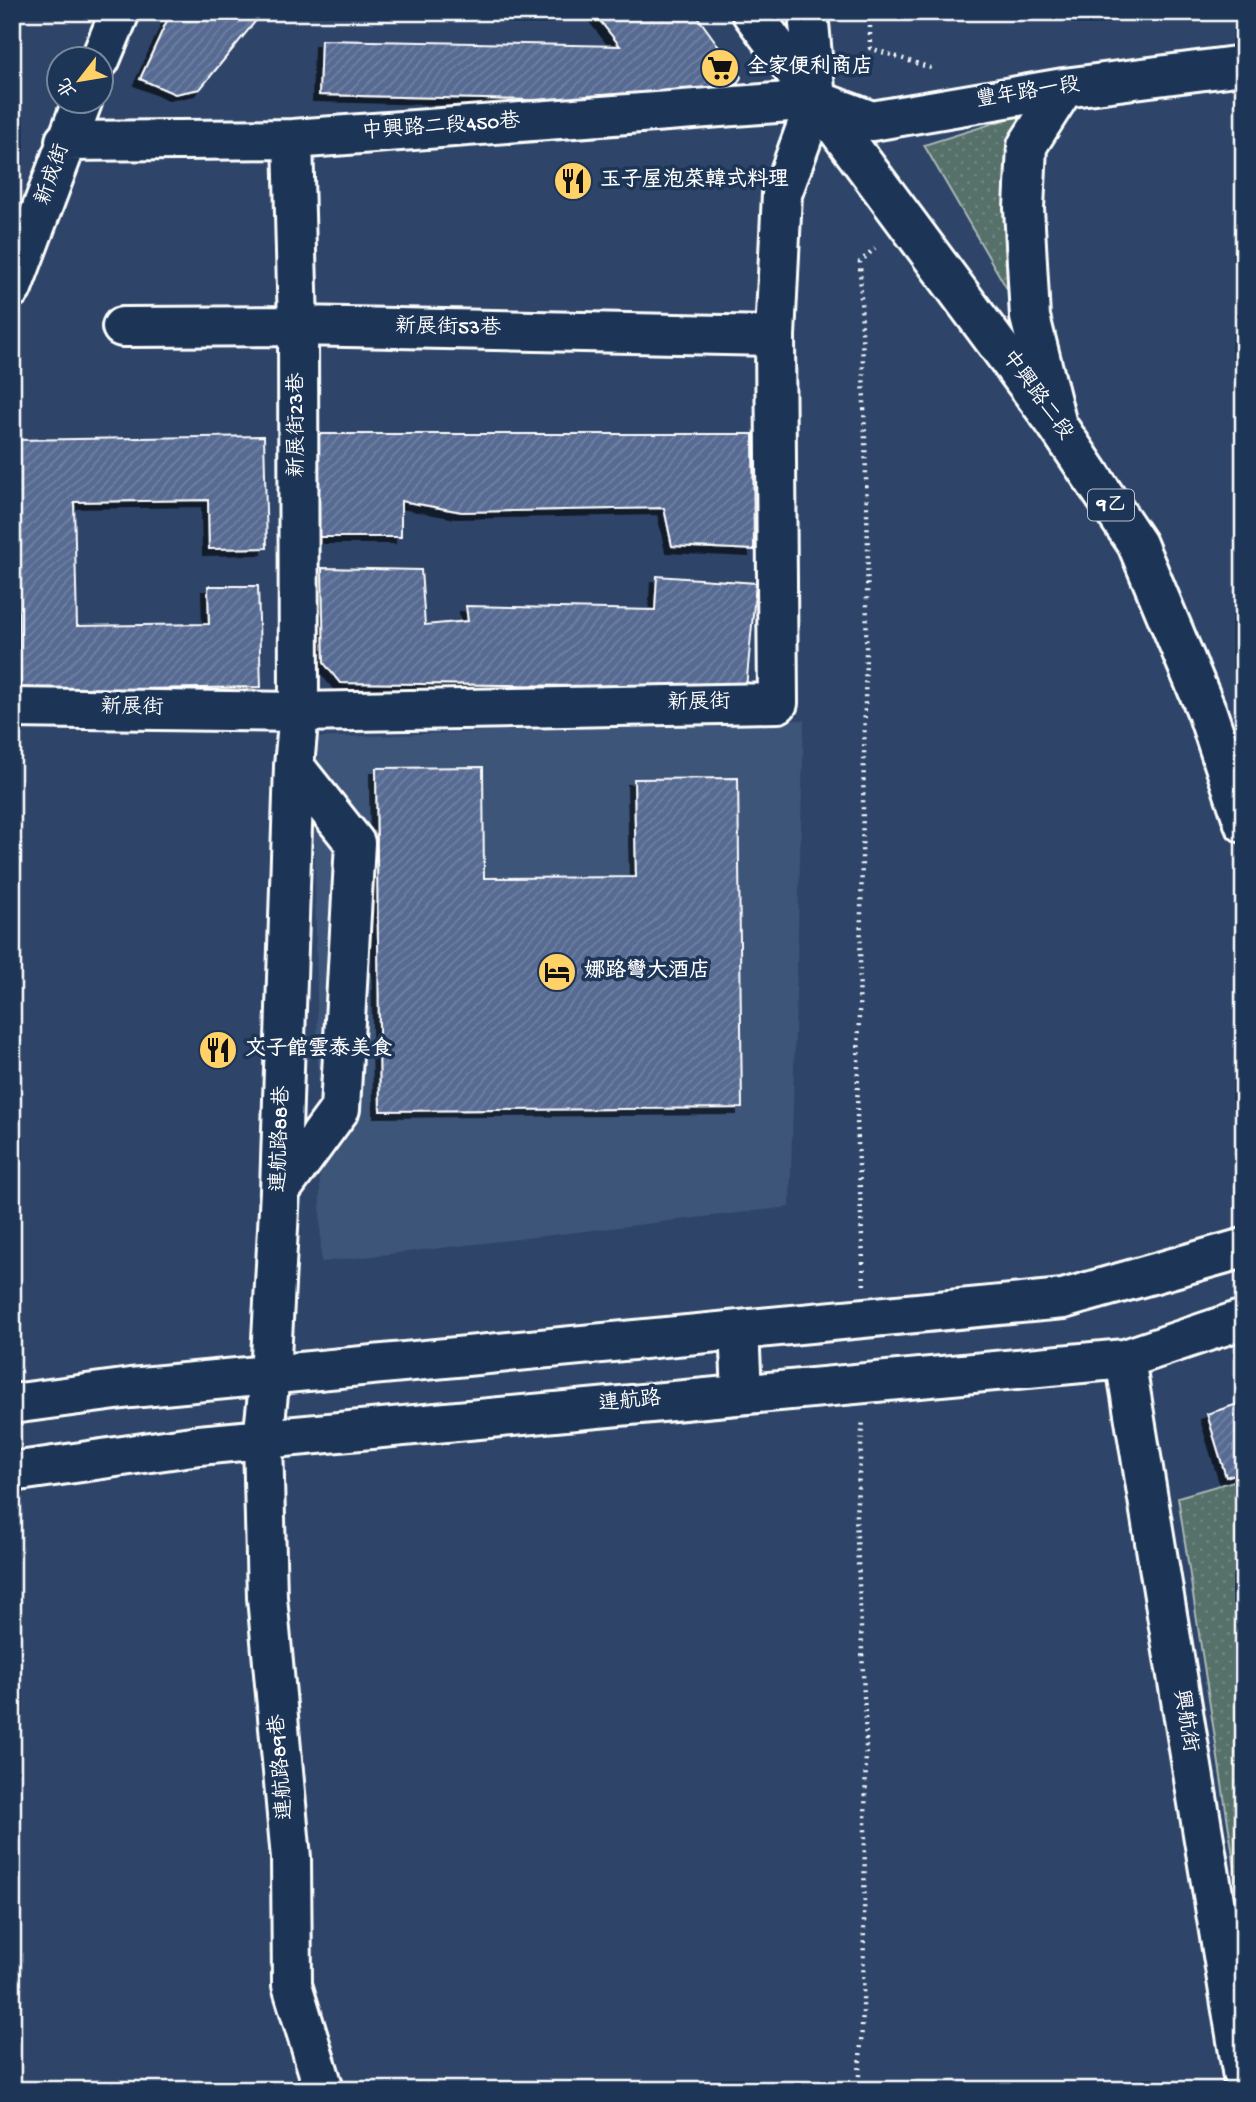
<svg xmlns="http://www.w3.org/2000/svg" width="1256" height="2102" viewBox="0 0 1256 2102" font-family="'Gochi Hand','LXGW WenKai TC',sans-serif">
<style>
.built{fill:#3e5478}
.green{fill:url(#green-dots);stroke:#aab7b5;stroke-width:2}
.building{fill:url(#building-hatch);stroke:#fff;stroke-width:2;filter:url(#shadow)}
.lines{fill:none;stroke-linecap:round;stroke-linejoin:round}
.minor-casing{stroke:#fff;stroke-width:44}
.major-casing{stroke:#fff;stroke-width:44}
.path{stroke:#fff;stroke-width:4.5;stroke-dasharray:2 5;stroke-linecap:butt}
.minor{stroke:#1d3557;stroke-width:38}
.major{stroke:#1d3557;stroke-width:38}
.labels{text-anchor:middle;dominant-baseline:central;stroke-width:7;stroke-linejoin:round;paint-order:stroke}
.shield{fill:#1d3557;stroke:#bbc2cd;stroke-width:2}
.shield-label{font-size:19px;font-weight:bold;fill:#fff}
.poi-label{font-size:21px;font-weight:bold;fill:#fff;stroke:#1d3557;text-anchor:start}
.street-label{font-size:21px;fill:#fff;stroke:#1d3557}
</style>
<defs>
<pattern id="green-dots" width="8" height="8" patternUnits="userSpaceOnUse" patternTransform="scale(1.75)"><rect width="8" height="8" fill="#566f6b"/><path d="M2 2h.1M6 6h.1" fill="none" stroke="#6f8581" stroke-width="1.8" stroke-linecap="round"/></pattern>
<pattern id="building-hatch" width="6" height="6" patternUnits="userSpaceOnUse" patternTransform="scale(1.75)"><rect width="6" height="6" fill="#576b92"/><path d="M-1 1l2-2M0 6l6-6M5 7l2-2" fill="none" stroke="#7081a2"/></pattern>
<filter id="shadow"><feDropShadow dx="-6" dy="6" stdDeviation="0" flood-color="#0009"/></filter>
</defs>
<rect width="100%" height="100%" fill="#2e4569"/>
<filter id="ink" filterUnits="userSpaceOnUse"><feTurbulence type="fractalNoise" baseFrequency=".0143" numOctaves="2"/><feDisplacementMap in="SourceGraphic" scale="14" xChannelSelector="R" yChannelSelector="G"/><feConvolveMatrix kernelMatrix="1 2 1 2 8 2 1 2 1" color-interpolation-filters="sRGB"/></filter>
<g filter="url(#ink)">
<!-- built -->
<path class="built" d="M804 720 790 1207 321 1262 313 738Z"/>
<!-- green -->
<path class="green" d="M1023 114 1014 134 1010 294 924 145Z
M1244 1478V1927L1178 1497Z"/>
<!-- building -->
<path class="building" d="M171 12H263L200 89 175 94 140 79Z
M593 12H694L741 77 731 97 696 104 319 95 321 40 620 46Z
M318 434H753L754 550 672 546 664 508 462 512 401 501V537H315Z
M264 436 267 548 209 549 208 500 74 502 77 626 209 624 208 586H258L261 687 20 691 15 440Z
M322 568 421 570 425 625 468 621 466 606 655 610 657 576 756 583 746 688 340 683 324 663Z
M483 767 484 878 636 877 634 779 738 778 742 1108 380 1111 376 768Z
M1244 1402V1471L1226 1477 1207 1414Z"/>
<g class="lines">
<defs>
<path id="minor" d="M100 60 120 12
M293 139 298 326 299 712 294 766 280 1191 270 1376 263 1440 267 1597 291 1858 292 1985 324 2090
M65 141 293 139 816 100 872 121 1064 88 1244 65
M12 288 82 102
M122 327 298 326 775 336
M1057 425 1030 317 1024 208 1027 146 1064 88
M12 708 299 712 778 703 775 336 782 194 816 100 808 12
M280 1191 340 1109 355 843 294 766
M739 1330 742 1392
M1125 1359 1244 2083
M12 1404 131 1388 1063 1299 1244 1248
M12 1472 199 1445 1125 1359 1244 1319"/>
<path id="major" d="M751 12 1057 425 1137 544 1207 712 1244 823"/>
</defs>
<!-- minor casing -->
<use href="#minor" class="minor-casing"/>
<!-- major casing -->
<use href="#major" class="major-casing"/>
<!-- path -->
<path class="path" d="M870 12V48L931 68
M864 1285 857 1119 868 547 860 262 875 248
M858 2090 863 2012 866 1740 856 1516 863 1419"/>
<!-- minor -->
<use href="#minor" class="minor"/>
<!-- major -->
<use href="#major" class="major"/>
</g>
</g>
<!-- icons -->
<defs>
<symbol id="supermarket-disc" viewBox="-11 -11 22 22"><circle r="9.5" fill="#ffd166" stroke="#1d3557"/><path d="M-6-5.5h2.5l.6 2H6L4.5 2H-2.5L-4.4-4H-6ZM-1.5 3.2a1.3 1.3 0 1 0 .1 0ZM3 3.2a1.3 1.3 0 1 0 .1 0Z" fill="#111"/></symbol>
<symbol id="restaurant-disc" viewBox="-11 -11 22 22"><circle r="9.5" fill="#ffd166" stroke="#1d3557"/><path d="M-5-6h1v4h1v-4h1v4h1v-4h1v5L-1.5 .5V6h-2V.5L-5-1ZM5-6V6H3V1.5H1.5Q1.5-4 5-6Z" fill="#111"/></symbol>
<symbol id="hotel-disc" viewBox="-11 -11 22 22"><circle r="9.5" fill="#ffd166" stroke="#1d3557"/><path d="M-6-4.5h1.5V1H6V5H4.5V3h-9V5H-6ZM-4 0a1.8 1.8 0 1 1 3.6 0ZM.5 0V-2.5h3Q6-2.5 6 0Z" fill="#111"/></symbol>
</defs>
<g fill-rule="evenodd">
<use href="#supermarket-disc" x="698" y="46" width="44" height="44"/>
<use href="#restaurant-disc" x="551" y="159" width="44" height="44"/>
<use href="#hotel-disc" x="535" y="950" width="44" height="44"/>
<use href="#restaurant-disc" x="196" y="1028" width="44" height="44"/>
</g>
<g class="labels">
<!-- shield labels -->
<rect class="shield" x="1088" y="489.5" width="46" height="31" rx="5"/>
<g class="shield-label">
<text x="1111" y="505">9乙</text>
</g>
<!-- poi labels -->
<g class="poi-label">
<text x="747" y="68">全家便利商店</text>
<text x="600" y="181">玉子屋泡菜韓式料理</text>
<text x="584" y="972">娜路彎大酒店</text>
<text x="245" y="1050">文子館雲泰美食</text>
</g>
<!-- street labels -->
<g class="street-label">
<text transform="translate(1028 94) rotate(-9)">豐年路一段</text>
<text transform="translate(441 128) rotate(-4)">中興路二段450巷</text>
<text transform="translate(54 175) rotate(-71)">新成街</text>
<text transform="translate(448 329) rotate(1)">新展街53巷</text>
<text transform="translate(1036 396) rotate(54)">中興路二段</text>
<text transform="translate(298 425) rotate(-90)">新展街23巷</text>
<text transform="translate(699 704) rotate(-1)">新展街</text>
<text transform="translate(132 709) rotate(1)">新展街</text>
<text transform="translate(282 1139) rotate(-88)">連航路88巷</text>
<text transform="translate(630 1403) rotate(-6)">連航路</text>
<text transform="translate(1184 1721) rotate(81)">興航街</text>
<text transform="translate(283 1767) rotate(-95)">連航路89巷</text>
</g>
</g>
<!-- margin -->
<rect width="1256" height="2102" fill="none" stroke="#1d3557" stroke-width="42"/>
<rect x="21" y="21" width="1214" height="2060" fill="none" stroke="#fff" stroke-width="2.5" filter="url(#ink)"/>
<!-- north arrow -->
<g transform="translate(80 80) rotate(239)"><circle r="33" fill="#1d3557" stroke="#77869a" stroke-width="2"/>
<path d="M0-5L12 26L0 18L-12 26Z" fill="#ffd166"/>
<text y="-10" font-size="19" font-weight="bold" text-anchor="middle" fill="#ffffff">北</text>
</g>
</svg>
